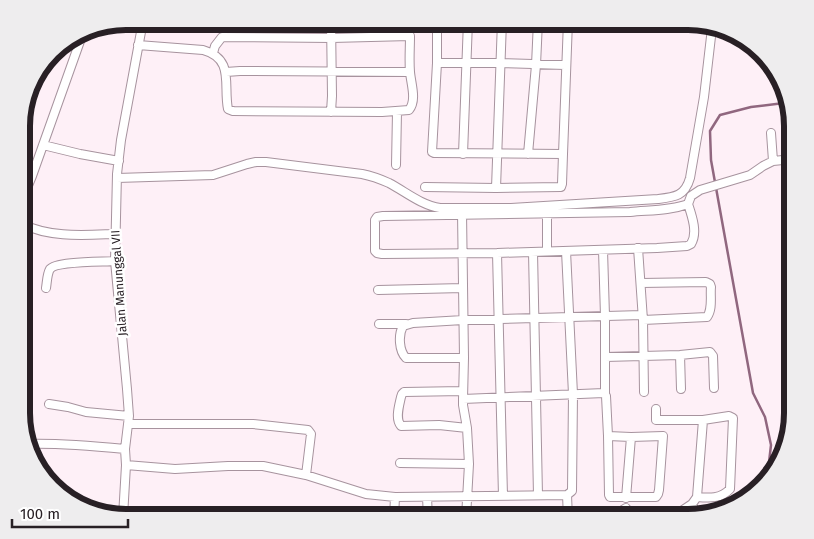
<svg xmlns="http://www.w3.org/2000/svg" width="814" height="539" viewBox="0 0 814 539" font-family="'Fira Sans',sans-serif">
<style>
.lines{fill:none;stroke-linecap:round;stroke-linejoin:round}
.stream{stroke:#90677f;stroke-width:2.5}
.minor-casing{stroke:#a7939e;stroke-width:10}
.minor{stroke:#fff;stroke-width:8}
.labels{text-anchor:middle;dominant-baseline:central;stroke-width:5;stroke-linejoin:round;paint-order:stroke}
.street-label{font-size:12px;fill:#282025;stroke:#fff}
.rim{fill:none;stroke:#282025;stroke-width:6}
</style>
<rect width="100%" height="100%" fill="#fef0f7"/>
<g class="lines">
<!-- stream -->
<path class="stream" d="M755 490 768 471 771 445 765 417 753 393 711 160 710 131 720 115 751 107 784 103 786 99"/>
<defs>
<path id="minor" d="M187 21 188 25 192 27 198 25 199 21
M437 21V63L432 152 434 153 563 154 568 21
M121 22 142 27
M138 45 203 50C235 59 223 85 228 109L233 111 382 112 409 110C417 100 411 84 410 72 409 60 410 48 410 36L332 38 222 37 215 46 213 53
M437 63H500L565 65
M226 72 240 71 410 72
M331 112 332 96 331 21
M771 133 773 161
M43 145 80 154 119 161
M463 154 468 21
M528 154 536 65 538 21
M396 165 397 112
M117 178 213 175 247 164 256 162H266L362 174C372 176 380 179 389 183 406 192 421 205 440 208H511L658 199C675 197 685 196 690 178L704 97 712 28
M425 187 496 188 561 187 562 184 563 154
M496 188 502 21
M22 200 32 176 84 30
M688 204C692 216 698 233 691 244L687 246 657 248 497 253 382 254 377 253 375 251V220L377 217 383 216 630 212C649 210 669 211 688 204L691 196 700 190 750 175 763 166 773 161 793 159
M462 212 464 358 463 399
M547 213V251
M22 224C51 238 84 235 115 234
M638 248 643 320 644 392
M603 250 605 316V394
M566 251 573 394 572 491 567 495 568 518
M533 252 538 495
M497 253 503 496
M641 283 706 282 710 284 711 287C710 296 713 309 707 317L643 320
M46 288C47 282 47 274 50 269 56 261 104 262 115 261
M378 290 463 288
M379 324H406
M680 355 681 389
M605 357 680 355 710 352 713 356 714 388
M464 358H406C399 351 398 335 403 326L413 323 463 320 642 315
M463 391 404 392 402 394 401 397C399 406 395 419 401 426L439 425 467 428
M49 404 68 407 86 412 129 416
M656 409V420H703
M128 424H253L308 430 311 434 306 475
M28 444C61 443 93 446 125 449
M400 463 469 464
M126 465 175 469 228 466H263L306 475 366 494 395 497 567 495
M427 497 428 518
M626 498 631 437
M692 504 697 517
M123 517 126 465 125 449 129 416 127 389 115 261 117 174 121 140 143 21
M394 518 395 497
M466 518 469 464 467 428 463 405V399L604 393 606 396 608 436 609 495 610 497H656L658 494 659 490 663 436 631 437 608 436
M610 518 626 508
M671 518 692 504 697 497 703 420 729 416 733 418 730 489C721 499 709 498 697 497"/>
</defs>
<!-- minor casing -->
<use href="#minor" class="minor-casing"/>
<!-- minor -->
<use href="#minor" class="minor"/>
</g>
<g class="labels">
<!-- street labels -->
<g class="street-label">
<text transform="translate(119 283) rotate(-94)">Jalan Manunggal VII</text>
</g>
</g>
<!-- crop -->
<path d="M0 0H814V539H0ZM126 30H688A96 96 0 0 1 784 126V413A96 96 0 0 1 688 509H126A96 96 0 0 1 30 413V126A96 96 0 0 1 126 30Z" fill="#eeedee" fill-rule="evenodd"/>
<path class="rim" d="M126 30H688A96 96 0 0 1 784 126V413A96 96 0 0 1 688 509H126A96 96 0 0 1 30 413V126A96 96 0 0 1 126 30Z"/>
<!-- scale -->
<path d="M12 519v8h116v-8" fill="none" stroke="#282025" stroke-width="2.5"/>
<text x="20" y="519" font-size="15" fill="#282025" stroke="#ffffff" stroke-width="4" paint-order="stroke">100 m</text>
</svg>
